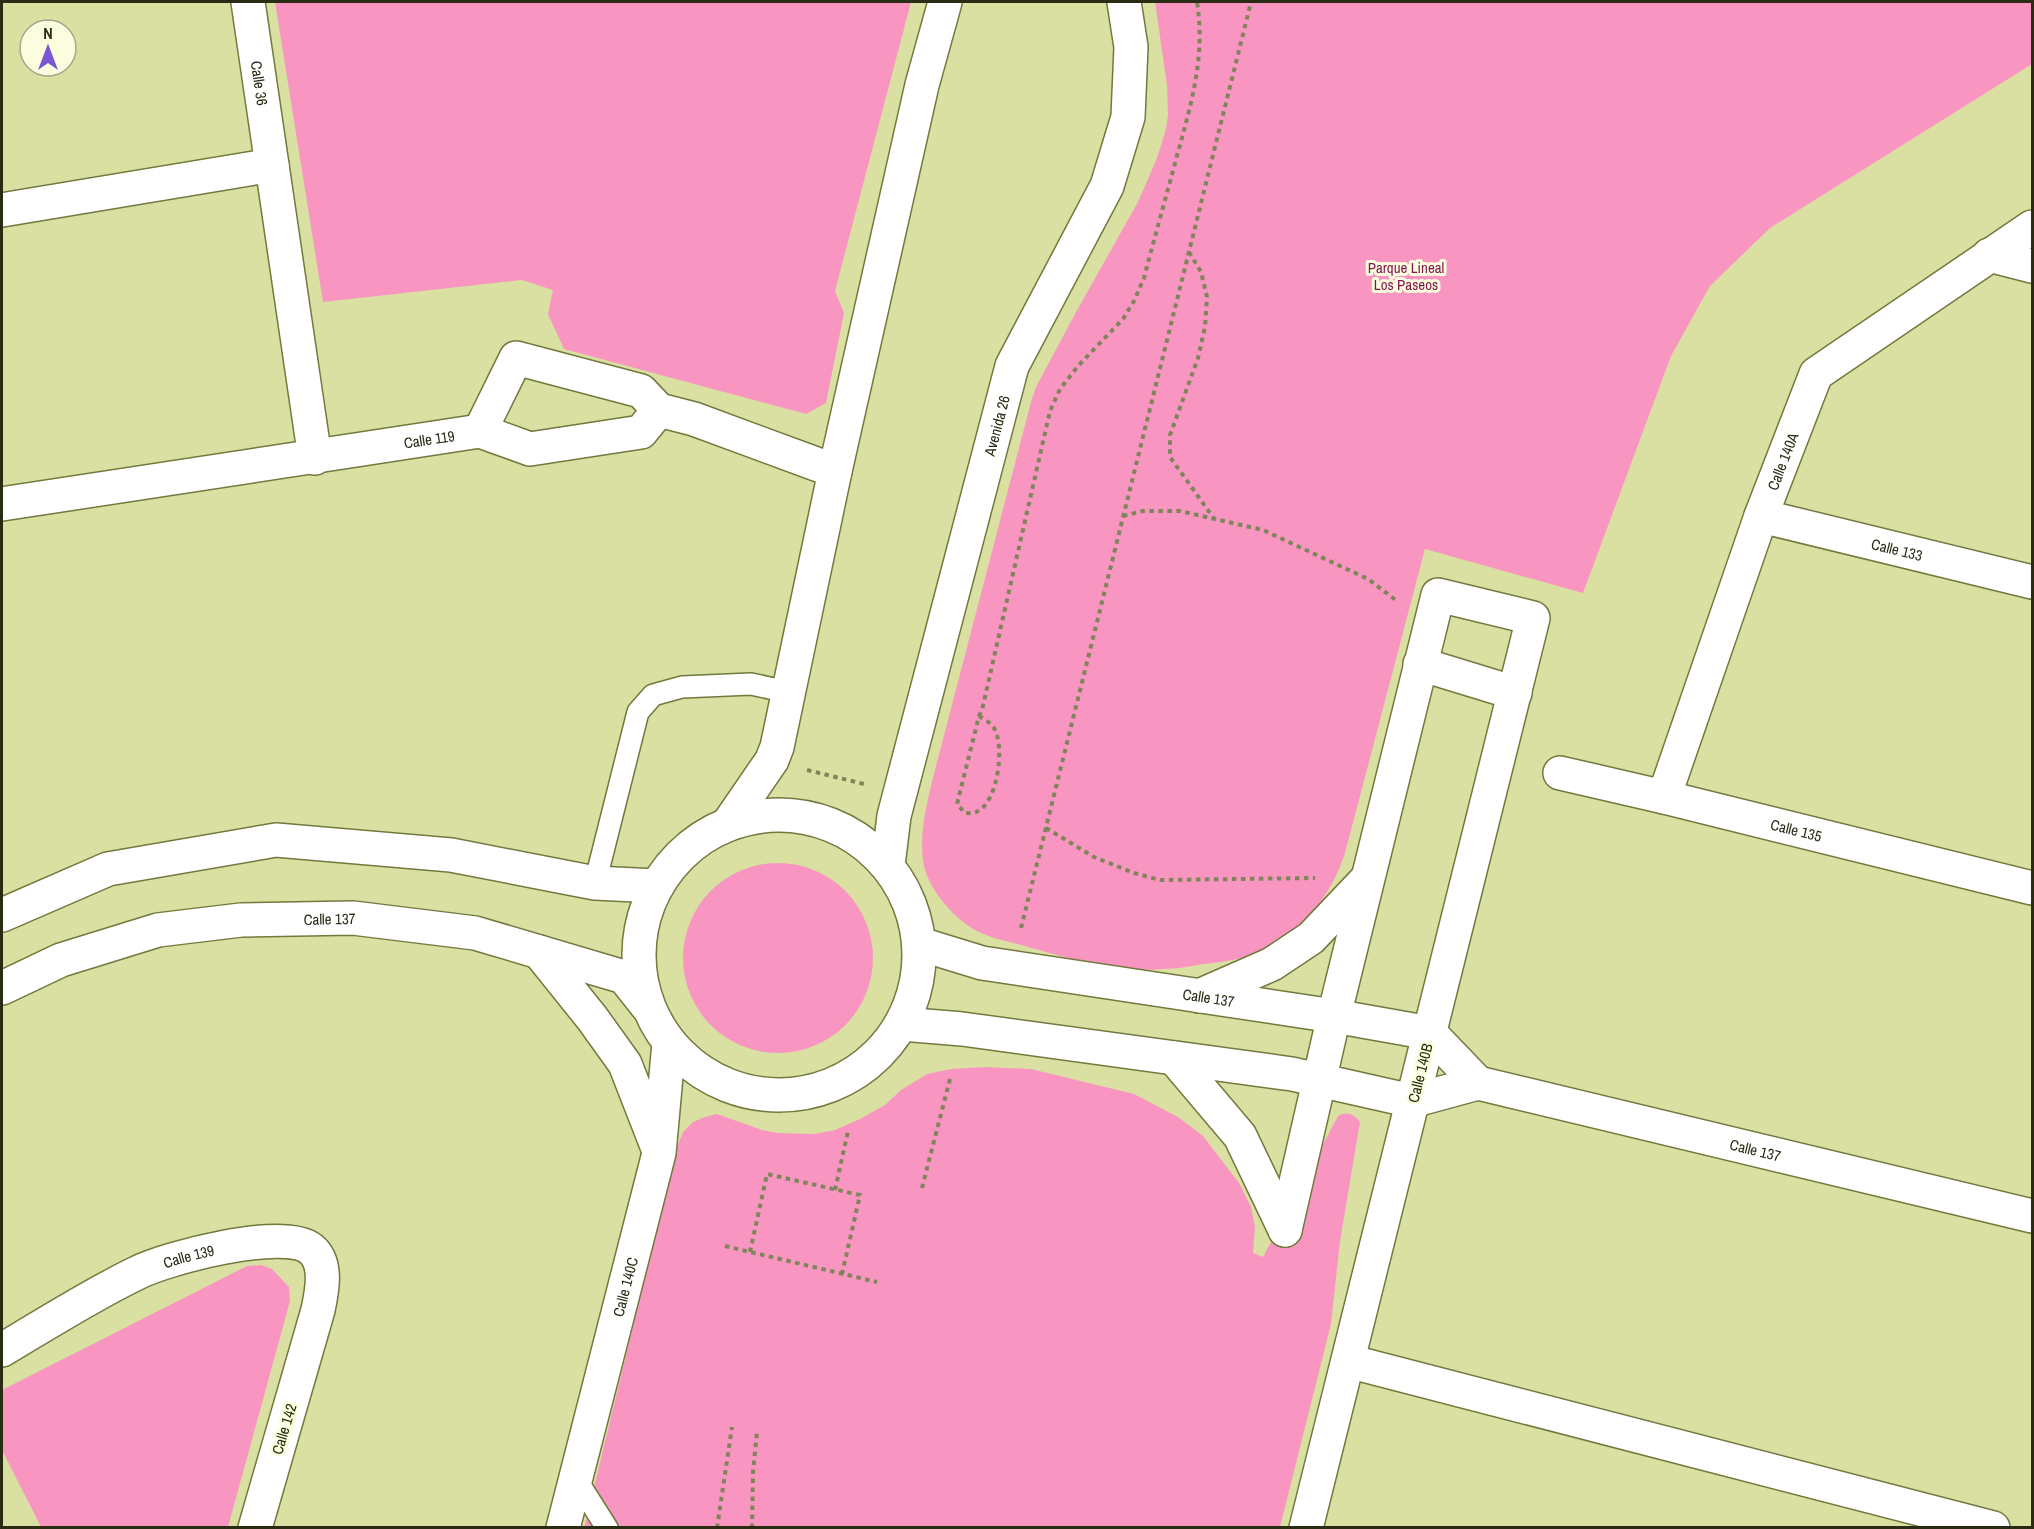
<svg xmlns="http://www.w3.org/2000/svg" width="2034" height="1529" viewBox="0 0 2034 1529" font-family="'Archivo Narrow',sans-serif">
<style>
.green{fill:#f896c1}
.lines{fill:none;stroke-linecap:round;stroke-linejoin:round}
.lane-casing{stroke:#73783d;stroke-width:24}
.street-casing{stroke:#73783d;stroke-width:36}
.secondary-casing{stroke:#73783d;stroke-width:36}
.path{stroke:#808459;stroke-width:4;stroke-dasharray:4.5 4.5;stroke-linecap:butt}
.lane{stroke:#fff;stroke-width:21}
.street{stroke:#fff;stroke-width:33}
.secondary{stroke:#fff;stroke-width:33}
.labels{text-anchor:middle;dominant-baseline:central;stroke-width:6;stroke-linejoin:round;paint-order:stroke}
.street-label{font-size:15px;fill:#292b12;stroke:#fafedf}
.park-label{font-size:15px;fill:#7e154f;stroke:#fafedf}
</style>
<rect width="100%" height="100%" fill="#dae0a2"/>
<!-- green -->
<path class="green" d="M275 2H911L835 291 844 313 826 403 806 414 564 349 548 314 553 290 522 280 323 302Z
M1155 2H2032V64L1770 228 1710 286 1671 356 1583 593 1425 549 1345 853C1333 890 1313 917 1281 939 1275 943 1269 949 1262 951 1244 959 1224 962 1204 964 1191 966 1177 969 1164 969 1118 973 1069 959 1025 946 1011 942 994 939 981 933 958 922 939 901 928 878 914 847 928 798 936 766L1031 402 1036 387 1076 312 1138 202 1157 158 1166 129 1168 114 1167 85Z
M683 958a95 95 0 1 1 190 0a95 95 0 1 1-190 0Z
M984 1067 1031 1069 1134 1094 1178 1117 1203 1136 1239 1183 1251 1207 1255 1227 1253 1253 1263 1257 1338 1116C1347 1111 1354 1114 1360 1122L1340 1241 1331 1324 1280 1527 584 1528 676 1150 683 1132 693 1122 705 1117 717 1114 762 1130 778 1133 814 1134 835 1130 860 1119 885 1105 901 1090 927 1074 951 1069Z
M261 1265 272 1269 289 1287 290 1301 228 1527H41L2 1450V1390L247 1266Z"/>
<g class="lines">
<defs>
<path id="lane" d="M595 883 638 712 653 695 682 687 751 684 788 692
M576 1479 607 1528"/>
<g id="street">
<path id="s1" d="M248 2 315 458"/>
<path d="M2 210 272 165"/>
<path d="M1989 255 2032 266"/>
<path d="M480 431 516 358 641 391 659 410"/>
<path id="s2" d="M2 504 480 431 530 449 641 432 659 410 694 419 835 471"/>
<path id="s3" d="M1761 516 2032 582"/>
<path d="M1420 664 1515 693"/>
<path id="s4" d="M1560 773 1664 797 2032 888"/>
<path id="s5" d="M1664 797 1761 516 1816 374 2032 227"/>
<path d="M2 915 108 869 276 840 451 855 595 883 656 886"/>
<path d="M539 952 592 1018 625 1064 657 1146"/>
<path id="s6" d="M2 988 61 960 158 930 241 920 353 918 475 933 624 977 647 1006"/>
<path d="M1199 996 1272 964 1311 938 1367 879"/>
<path d="M1174 1058 1240 1136 1285 1230"/>
<path d="M1285 1230 1334 1016 1438 595 1533 618 1306 1528"/>
<path id="s7" d="M2 1350C46 1324 91 1295 137 1273 166 1258 284 1227 311 1249 328 1263 322 1291 318 1310L255 1528"/>
<path d="M1348 1361 1993 1528"/>
<path id="s8" d="M563 1528 659 1153 669 1043"/>
</g>
<g id="secondary">
<circle cx="779" cy="955" r="140"/>
<path d="M728 824 772 760 777 747 835 471 922 85 945 2"/>
<path id="s9" d="M888 865 894 816 1012 366 1107 186 1128 117 1131 47 1124 2"/>
<path id="s10" d="M920 944 982 963 1334 1016 1430 1033 1478 1083"/>
<path id="s11" d="M902 1024 962 1029 1292 1074 1412 1101 1478 1083 2032 1216"/>
</g>
</defs>
<!-- lane casing -->
<use href="#lane" class="lane-casing"/>
<!-- street casing -->
<use href="#street" class="street-casing"/>
<!-- secondary casing -->
<use href="#secondary" class="secondary-casing"/>
<!-- path -->
<path class="path" d="M1189 252 1201 272 1207 297 1205 327 1198 358 1170 435V457L1215 520
M1123 516 1143 511H1180L1263 530 1368 579 1397 601
M979 716C984 719 991 723 994 728 1005 746 998 801 978 811 974 814 969 813 965 813L957 804 979 716 982 710 1050 411 1060 389 1078 366 1123 319 1134 301 1144 278C1154 239 1165 201 1175 163 1190 108 1206 59 1197 2
M807 770 864 784
M1046 828 1094 857 1134 873 1160 880 1315 878
M1021 928 1251 2
M922 1188 951 1075
M835 1190 848 1131
M725 1246 877 1282
M750 1252 767 1174 860 1195 842 1274
M717 1528 732 1427
M752 1528 753 1472 757 1432"/>
<!-- lane -->
<use href="#lane" class="lane"/>
<!-- street -->
<use href="#street" class="street"/>
<!-- secondary -->
<use href="#secondary" class="secondary"/>
</g>
<g class="labels">
<!-- street labels -->
<g class="street-label">
<text stroke="none"><textPath href="#s1" startOffset="82">Calle 36</textPath></text>
<text stroke="none"><textPath href="#s9" startOffset="453">Avenida 26</textPath></text>
<text stroke="none"><textPath href="#s2" startOffset="432">Calle 119</textPath></text>
<text stroke="none"><textPath href="#s5" startOffset="356">Calle 140A</textPath></text>
<text stroke="none"><textPath href="#s3" startOffset="140">Calle 133</textPath></text>
<text stroke="none"><textPath href="#s4" startOffset="243">Calle 135</textPath></text>
<text stroke="none"><textPath href="#s6" startOffset="339">Calle 137</textPath></text>
<text stroke="none"><textPath href="#s10" startOffset="294">Calle 137</textPath></text>
<text transform="translate(1420 1073) rotate(-76)">Calle 140B</text>
<text stroke="none"><textPath href="#s11" startOffset="870">Calle 137</textPath></text>
<text stroke="none"><textPath href="#s7" startOffset="210">Calle 139</textPath></text>
<text stroke="none"><textPath href="#s8" startOffset="249">Calle 140C</textPath></text>
<text transform="translate(284 1429) rotate(-73)">Calle 142</text>
</g>
<!-- park labels -->
<g class="park-label">
<text x="1406" y="267">Parque Lineal<tspan x="1406" dy="17">Los Paseos</tspan></text>
</g>
</g>
<!-- border -->
<rect width="2034" height="1529" fill="none" stroke="#292b12" stroke-width="6"/>
<!-- north arrow -->
<g transform="translate(48 48)"><circle r="28" fill="#fafedf" stroke="#a6aa8d" stroke-width="1.5"/>
<path d="M0-4.5L10 22L0 15L-10 22Z" fill="#7a56d0"/>
<text y="-9" font-size="16" font-weight="bold" text-anchor="middle" fill="#292b12">N</text>
</g>
</svg>
